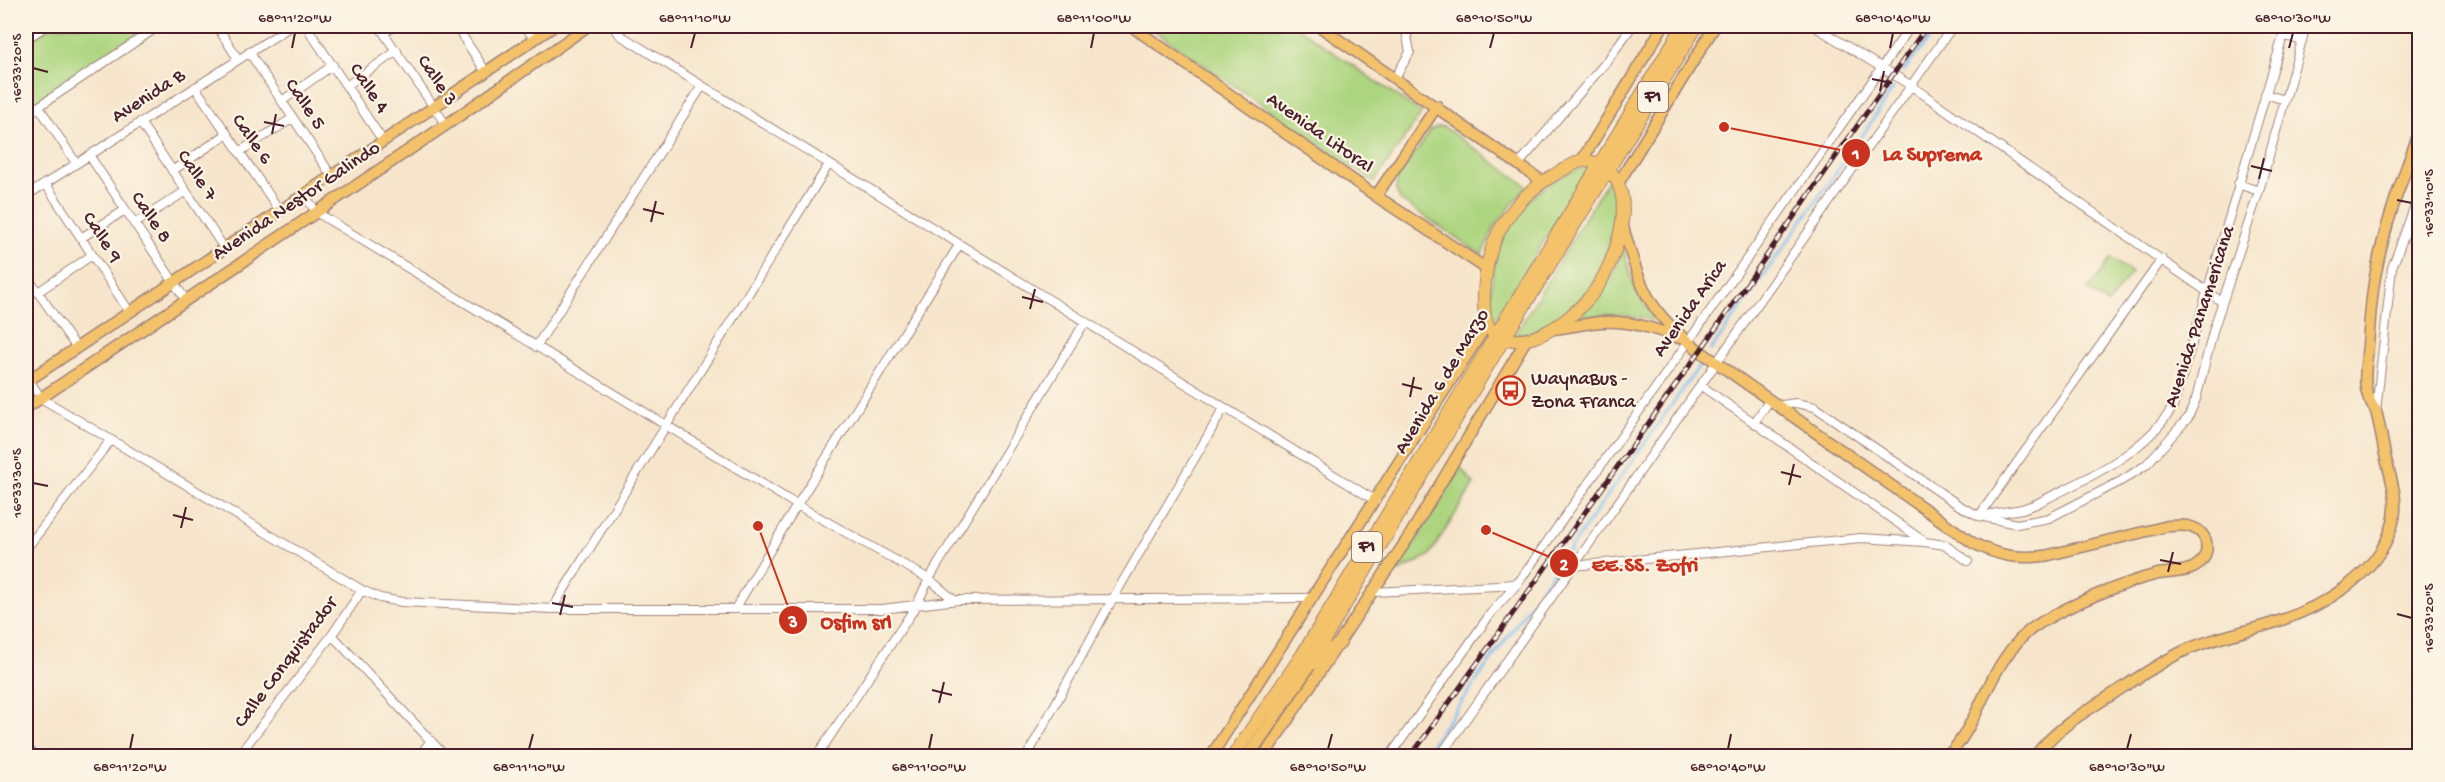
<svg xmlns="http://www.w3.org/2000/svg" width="2445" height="782" viewBox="0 0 2445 782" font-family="'Gochi Hand',sans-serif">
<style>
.green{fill:#add580;stroke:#7c7a56;stroke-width:1.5}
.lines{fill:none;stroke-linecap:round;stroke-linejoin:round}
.stream{stroke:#7dbff2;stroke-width:3}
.minor-casing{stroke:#a0827b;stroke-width:10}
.major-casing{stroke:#a0827b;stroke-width:13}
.highway-casing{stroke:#a0827b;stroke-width:14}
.minor{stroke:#fff;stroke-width:8}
.major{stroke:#f3c26a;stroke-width:10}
.highway{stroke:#f3c26a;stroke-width:12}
.rail-casing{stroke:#4a1f2b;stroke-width:5}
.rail{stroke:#fcf5e5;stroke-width:3;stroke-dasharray:9;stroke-linecap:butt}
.ticks{fill:none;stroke:#4a1f2b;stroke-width:2}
.labels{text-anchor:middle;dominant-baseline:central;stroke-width:4.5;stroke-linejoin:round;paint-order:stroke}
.shield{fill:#fcf5e5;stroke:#7f5f63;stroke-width:1.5}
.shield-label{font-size:18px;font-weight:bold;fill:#4a1f2b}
.street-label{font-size:20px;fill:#4a1f2b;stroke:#fcf5e5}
.poi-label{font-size:20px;fill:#4a1f2b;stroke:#fcf5e5;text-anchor:start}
.leader{fill:none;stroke:#c8321e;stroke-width:2}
.callout-dot{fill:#c8321e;stroke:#fcf5e5;stroke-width:2}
.mark-label{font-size:18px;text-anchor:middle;font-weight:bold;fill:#fff}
.callout-label{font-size:21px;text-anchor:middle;font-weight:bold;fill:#c8321e;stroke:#fcf5e5;stroke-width:4.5;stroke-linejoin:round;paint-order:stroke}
.neatline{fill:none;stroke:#4a1f2b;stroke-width:2}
.ticks-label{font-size:15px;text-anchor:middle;fill:#4a1f2b}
</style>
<rect width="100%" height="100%" fill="#fcf5e5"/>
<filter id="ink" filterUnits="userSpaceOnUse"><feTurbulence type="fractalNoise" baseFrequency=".0167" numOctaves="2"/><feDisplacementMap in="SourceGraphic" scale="12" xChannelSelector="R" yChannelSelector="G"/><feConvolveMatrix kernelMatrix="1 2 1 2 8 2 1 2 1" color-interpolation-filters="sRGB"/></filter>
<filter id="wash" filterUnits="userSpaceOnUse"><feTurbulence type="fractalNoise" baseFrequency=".008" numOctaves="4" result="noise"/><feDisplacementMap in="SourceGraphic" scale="24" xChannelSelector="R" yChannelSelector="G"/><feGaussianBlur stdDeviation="1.35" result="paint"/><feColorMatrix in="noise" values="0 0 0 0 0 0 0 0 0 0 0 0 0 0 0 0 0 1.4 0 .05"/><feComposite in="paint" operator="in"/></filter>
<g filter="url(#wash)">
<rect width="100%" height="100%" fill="#f6e5cb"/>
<!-- green -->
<path class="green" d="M52 26H135L140 32 30 108 26 102V44Z
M1148 26H1295L1422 113 1374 182Z
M1438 127H1444L1527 186 1494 228 1482 255 1400 200 1396 190 1397 179 1431 130Z
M1584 167H1591L1493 322C1482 253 1516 190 1584 167Z
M1609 178C1617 191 1616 203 1614 218 1609 272 1572 327 1515 335Z
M1623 246 1632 279 1639 297 1657 321C1623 314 1611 313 1576 319 1599 299 1615 276 1623 246Z
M2111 258 2131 273 2108 304 2088 290Z
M1460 467 1474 484 1429 556 1396 573Z"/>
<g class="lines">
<!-- stream -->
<path class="stream" d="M1903 72 1939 26
M1711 350 1864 133 1893 88
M1423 756 1702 362"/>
</g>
</g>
<g filter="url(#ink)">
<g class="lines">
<defs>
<path id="minor" d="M138 26 145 35
M217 26 238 59
M306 26 383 141
M379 26 446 125
M456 26 486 72
M525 26 534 39
M612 26 620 35 1376 501
M1814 26 1910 85 2222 302
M384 33 395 26
M2283 35 2302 41
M26 39 46 26
M249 52 331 175
M1395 78 1410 52 1405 26
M346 86 397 51
M195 87 280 211
M2265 94 2285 100
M282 101 333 65
M39 107 76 163
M26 115 159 26
M140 122 224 248
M239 152 293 118
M89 155 185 299
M1518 165 1607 61 1632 26
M172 171 227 134
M45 183 129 311
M2238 184 2259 191
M304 194 316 212 797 505 929 579 954 600
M26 196 291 26
M134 224 186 191
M81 238 125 210
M26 275 76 347
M38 292 92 255
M536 347 702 86
M26 376 41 398 362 590 380 598 402 602 552 609H882L958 600 1313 598
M1700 385 1925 542 1945 545 1968 561
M1776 406 1796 403 1815 407 1960 506 1979 516 2017 524 2049 518 2121 481 2146 465 2188 418 2196 399 2214 328 2259 191 2306 26
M2376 411 2392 268 2420 192
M1754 423 1769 401
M1986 515 2022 509 2036 504C2086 478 2141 457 2173 407L2286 26
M1979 516 2162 259
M26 549 110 441
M1573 566 1861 538 1925 542
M1373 592 1497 586 1518 583
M552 609 829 164
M735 609 797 505 959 245
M332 635 445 756
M26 748 36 756
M238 756 332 635 362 590
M419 756 430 742
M817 756 916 606 929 579 1085 322
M1027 756 1112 600 1224 408
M1390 756 1491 613 1518 583 1911 26
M1440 756 1953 26"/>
<path id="major" d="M1131 26 1376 196 1487 269
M1319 26 1542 181
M1582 160 1663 26
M1619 182 1715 26
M1376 196 1437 106
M1622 223C1640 285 1645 311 1700 351L1973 543C1999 556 2015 559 2045 556L2168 526C2176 526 2184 524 2191 527 2211 533 2212 558 2193 568 2182 573 2169 572 2158 574 2122 583 2071 604 2040 623 2007 643 1991 681 1975 715 1967 729 1960 745 1947 756
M1553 329C1569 328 1584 323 1601 322 1628 320 1655 328 1679 338
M26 382 554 26
M26 408 446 125 588 26
M1211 756 1487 324
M1264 756 1410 535 1526 340
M2035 756C2056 728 2086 711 2116 692 2139 677 2162 661 2186 650 2213 638 2245 632 2273 623 2320 608 2377 577 2392 526 2400 501 2391 480 2385 455 2382 440 2380 426 2376 411 2360 391 2366 369 2368 345 2370 319 2371 292 2377 267 2386 220 2404 175 2420 130"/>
<path id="highway" d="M1582 160C1651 167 1618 265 1589 298 1574 315 1559 327 1538 336 1522 342 1494 344 1487 323 1480 302 1486 262 1494 242 1498 232 1506 219 1513 210 1532 186 1555 173 1582 160Z
M1314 663 1340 643
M1233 756 1302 655 1683 26
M1248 756 1308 667 1501 344 1697 26"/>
</defs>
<!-- minor casing -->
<use href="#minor" class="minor-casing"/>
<!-- major casing -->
<use href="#major" class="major-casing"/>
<!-- highway casing -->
<use href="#highway" class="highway-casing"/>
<!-- minor -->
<use href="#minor" class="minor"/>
<!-- major -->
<use href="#major" class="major"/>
<!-- highway -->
<use href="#highway" class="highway"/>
<defs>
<path id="rail" d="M1411 756 1700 351 1927 26"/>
</defs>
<!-- rail casing -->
<use href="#rail" class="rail-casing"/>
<!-- rail -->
<use href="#rail" class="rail"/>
</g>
</g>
<!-- ticks -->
<path class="ticks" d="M292 48 295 33M691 48 695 33M1091 48 1094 33M1490 48 1494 33M1890 48 1893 33M2289 48 2293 33M33 68 48 72M1872 79 1892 83M1880 91 1884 71M264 122 284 126M272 134 276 114M2251 166 2272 171M2259 179 2264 158M2397 200 2412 203M643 209 664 214M651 222 656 201M1022 297 1043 302M1030 309 1035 289M1402 384 1422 389M1410 397 1414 377M1781 472 1801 477M33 483 48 486M1789 485 1794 464M173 515 193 520M181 528 186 507M2160 560 2181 564M2168 572 2173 552M552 603 573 607M2397 614 2412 618M560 615 565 595M932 690 952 695M939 703 944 682M130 749 133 734M529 749 533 734M929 749 932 734M1328 749 1332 734M1728 749 1731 734M2127 749 2131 734"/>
<!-- icons -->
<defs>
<symbol id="bus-ring" viewBox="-11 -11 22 22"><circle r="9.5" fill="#fcf5e5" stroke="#c8321e" stroke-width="1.5"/><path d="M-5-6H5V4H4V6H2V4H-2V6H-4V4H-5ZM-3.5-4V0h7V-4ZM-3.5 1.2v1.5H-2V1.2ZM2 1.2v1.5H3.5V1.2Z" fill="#c8321e"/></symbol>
</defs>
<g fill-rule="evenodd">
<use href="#bus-ring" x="1494" y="374" width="33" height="33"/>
</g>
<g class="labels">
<!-- shield labels -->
<g class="shield">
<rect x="1638" y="82" width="30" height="30" rx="4.5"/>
<rect x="1352" y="532" width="30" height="30" rx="4.5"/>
</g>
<g class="shield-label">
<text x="1653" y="97">F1</text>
<text x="1367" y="547">F1</text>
</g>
<!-- street labels -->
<g class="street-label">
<text transform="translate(436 81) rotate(56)">Calle 3</text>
<text transform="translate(368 89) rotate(56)">Calle 4</text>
<text transform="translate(149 97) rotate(-33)">Avenida B</text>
<text transform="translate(304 105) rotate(56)">Calle 5</text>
<text transform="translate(1319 134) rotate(35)">Avenida Litoral</text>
<text transform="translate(251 140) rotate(55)">Calle 6</text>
<text transform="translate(196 176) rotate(56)">Calle 7</text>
<text transform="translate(297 202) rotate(-34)">Avenida Nestor Galindo</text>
<text transform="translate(150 218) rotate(56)">Calle 8</text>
<text transform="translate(101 238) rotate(57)">Calle 9</text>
<text transform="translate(1691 309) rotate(-55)">Avenida Arica</text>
<text transform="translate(2201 317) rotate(-72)">Avenida Panamericana</text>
<text transform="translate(1443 382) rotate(-59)">Avenida 6 de Marzo</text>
<text transform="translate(287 663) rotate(-53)">Calle Conquistador</text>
</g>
<!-- poi labels -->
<g class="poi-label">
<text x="1531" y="380">WaynaBus -<tspan x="1531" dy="23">Zona Franca</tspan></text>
</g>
</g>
<!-- callouts -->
<path class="leader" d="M1724 127L1856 153M1486 530L1564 563M758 526L793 620"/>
<g class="callout-dot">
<circle cx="1724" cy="127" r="6"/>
<circle cx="1486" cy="530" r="6"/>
<circle cx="758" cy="526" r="6"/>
<circle cx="1856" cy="153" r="15"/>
<circle cx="1564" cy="563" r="15"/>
<circle cx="793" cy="620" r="15"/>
</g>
<g class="mark-label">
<text x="1856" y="159">1</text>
<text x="1564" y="570">2</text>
<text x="793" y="627">3</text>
</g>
<g class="callout-label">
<text x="1932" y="160">La Suprema</text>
<text x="1645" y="571">EE.SS. Zofri</text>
<text x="856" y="628">Osfim srl</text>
</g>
<!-- margin -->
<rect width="2445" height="782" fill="none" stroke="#fcf5e5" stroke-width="66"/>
<rect x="33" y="33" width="2379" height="716" class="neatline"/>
<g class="ticks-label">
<text x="295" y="22">68°11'20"W</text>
<text x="695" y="22">68°11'10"W</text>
<text x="1094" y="22">68°11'00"W</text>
<text x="1494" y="22">68°10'50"W</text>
<text x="1893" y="22">68°10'40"W</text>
<text x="2293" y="22">68°10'30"W</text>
<text transform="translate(16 68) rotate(-90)" y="5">16°33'20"S</text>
<text transform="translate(2428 203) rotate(-90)" y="5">16°33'10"S</text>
<text transform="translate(16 483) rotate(-90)" y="5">16°33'30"S</text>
<text transform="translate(2428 618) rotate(-90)" y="5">16°33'20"S</text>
<text x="130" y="771">68°11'20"W</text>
<text x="529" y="771">68°11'10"W</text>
<text x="929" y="771">68°11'00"W</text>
<text x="1328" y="771">68°10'50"W</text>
<text x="1728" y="771">68°10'40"W</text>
<text x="2127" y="771">68°10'30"W</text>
</g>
</svg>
